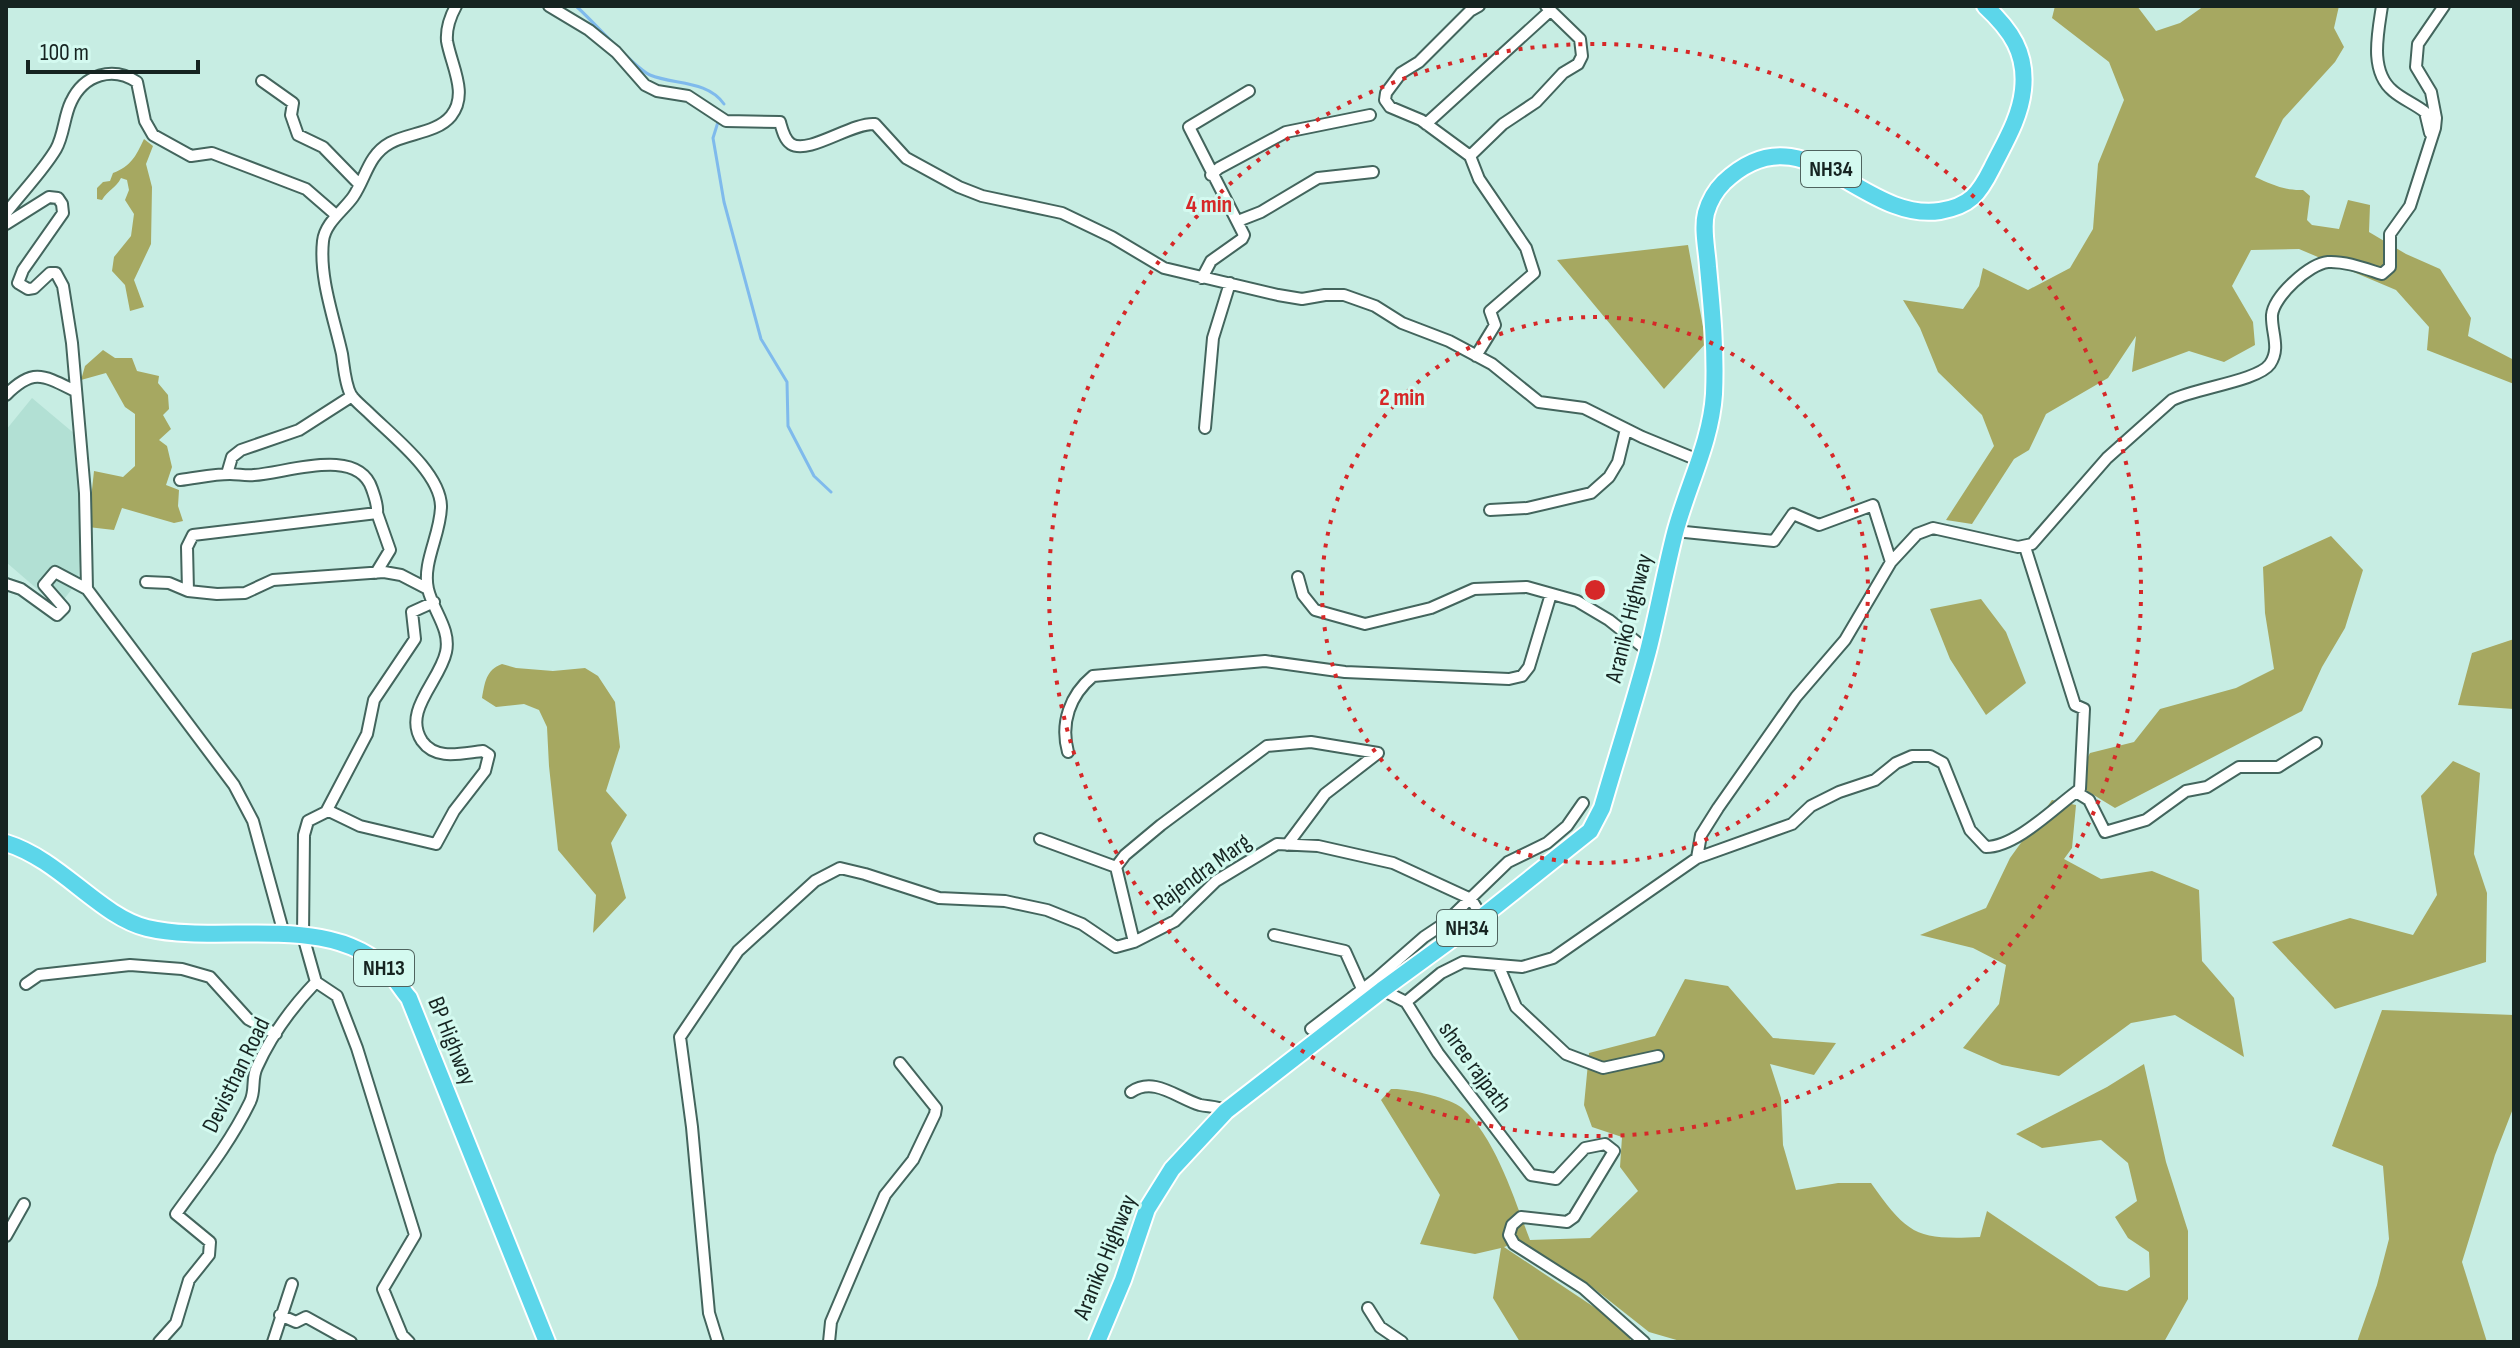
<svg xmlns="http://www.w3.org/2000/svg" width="2520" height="1348" viewBox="0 0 2520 1348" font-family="'Sofia Sans Condensed',sans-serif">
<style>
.built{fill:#b2e0d4}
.forest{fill:#a6a861}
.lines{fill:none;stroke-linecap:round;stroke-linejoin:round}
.stream{stroke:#7fbaec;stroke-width:3}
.minor-casing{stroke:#43655d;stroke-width:14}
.trunk-casing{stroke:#fff;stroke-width:20}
.minor{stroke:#fff;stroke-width:10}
.trunk{stroke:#5cd6ea;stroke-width:16}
.ring{fill:none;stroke:#d62828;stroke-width:4;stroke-dasharray:4 8}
.labels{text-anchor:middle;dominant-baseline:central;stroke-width:6;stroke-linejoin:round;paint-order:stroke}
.shield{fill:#d4faf0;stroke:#4f645f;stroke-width:2}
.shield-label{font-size:22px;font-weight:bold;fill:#162421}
.street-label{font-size:24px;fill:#162421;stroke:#d4faf0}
.centre{fill:#d62828;stroke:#d4faf0;stroke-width:4}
.ring-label{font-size:24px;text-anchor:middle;font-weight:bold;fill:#d62828;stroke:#d4faf0;stroke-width:6;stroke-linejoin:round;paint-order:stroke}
</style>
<rect width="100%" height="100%" fill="#c7ede3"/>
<!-- built -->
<path class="built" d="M32 398 76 435 80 462 82 538 78 581 58 607 6 562V430Z"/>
<!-- forest -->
<path class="forest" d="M2055 6H2137L2156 31 2180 23 2204 6H2339L2334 28 2344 47 2335 62 2283 119 2255 177C2271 184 2285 191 2303 190L2310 196 2307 220 2312 225 2339 229 2348 200 2370 205 2369 232 2406 254 2440 269 2471 318 2468 336 2514 360V384L2427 350 2429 327 2396 290 2299 249 2251 250 2232 286 2253 322 2255 345 2224 362 2189 351 2132 372 2136 336 2108 378 2046 414 2029 450 2014 459 1972 524 1946 520 1994 446 1982 415 1938 372 1920 328 1903 300 1963 309 1979 286 1983 268 2028 290 2070 268 2093 229 2098 164 2124 100 2109 62 2052 18Z
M144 139 153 146 146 164 152 187 151 244 134 280 144 307 130 311 125 285 112 271 114 257 131 236 134 214 125 200 129 190 127 180 121 178C116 188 108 190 102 200L97 199V188L103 182 110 181 113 173C131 166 136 156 144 139Z
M1688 245 1706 343 1664 389 1557 260Z
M103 350 115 358H132L137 371 159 376 158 383 168 395 169 409 163 415 171 429 159 440 167 446 172 467 166 485 179 490 178 506 183 521 174 523 122 508 114 530 88 527 94 471 123 477 135 466V414L125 407 106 373 81 380 85 366Z
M2331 536 2363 570 2345 628 2322 667 2302 711 2115 808 2074 783 2090 753 2134 742 2160 709 2236 688 2274 669 2265 613 2263 567Z
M1981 599 2006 632 2026 683 1986 715 1950 659 1930 609Z
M2514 639V709L2458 705 2472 653Z
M502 664 516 668 553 671 585 668 598 676 615 702 620 747 606 791 627 815 611 843 626 898 593 933 596 895 558 850 549 766 547 727 539 710 524 704 496 707 482 698C485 682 486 670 502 664Z
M2453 761 2480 773 2474 854 2487 893 2486 962 2335 1009 2272 942 2350 918 2413 935 2437 895 2421 796Z
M2052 800 2076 805 2072 848 2064 859 2101 879 2152 871 2199 890 2202 961 2234 998 2244 1057 2175 1015 2131 1023 2059 1076 2002 1065 1963 1048 1999 1004 2006 965 1973 948 1920 935 1986 908 2010 858Z
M1685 979 1728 986 1773 1038 1836 1043 1814 1075 1770 1064 1781 1098 1783 1145 1796 1190 1838 1183H1871C1908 1235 1916 1240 1980 1237L1987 1211 2099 1286 2127 1291 2150 1277 2149 1252 2128 1238 2115 1217 2137 1201 2128 1163 2101 1140 2042 1148 2016 1134 2107 1087 2144 1064 2166 1162 2188 1231V1299L2164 1342 1680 1341 1649 1332 1587 1283 1513 1244 1504 1247 1633 1333 1629 1342H1520L1493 1298 1501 1248 1475 1254 1420 1244 1440 1195 1381 1100 1391 1089C1407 1088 1451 1098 1462 1108 1496 1138 1514 1199 1530 1240L1590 1238 1638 1191 1620 1167 1622 1137 1592 1127 1584 1105 1589 1053 1655 1036Z
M2382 1010 2514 1015V1106L2495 1155 2462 1262 2487 1342H2357L2377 1285 2389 1239 2383 1166 2332 1146Z"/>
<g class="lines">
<!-- stream -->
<path class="stream" d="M576 6C592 20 635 69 650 75 674 85 707 80 724 104
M718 122 713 138 724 202 761 339 787 382 788 426 814 476 831 492"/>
<defs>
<path id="minor" d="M549 6 589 30 616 52 645 85 657 91 688 96 726 121 780 122C782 129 784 139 791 144 809 155 852 122 875 124L906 158 959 187 982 196 1062 213 1112 237 1164 268 1278 295 1302 299 1325 295H1344L1375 306 1402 323 1449 341 1492 364 1539 402 1584 408 1642 437 1698 460
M2382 6C2378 33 2369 71 2393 91 2402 99 2415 104 2425 112L2430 133
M262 81 293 103 291 115 298 135 323 147 359 184
M1426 124 1551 10
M1470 156 1503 124 1536 102 1563 73 1578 64 1582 56 1580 39 1546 6
M1211 175 1219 168 1286 132 1370 115
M6 213C22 192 43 171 56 149 64 135 64 116 71 102 84 74 113 66 137 82L145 121 153 135 191 156 212 153 306 189 336 215
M1238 221 1261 212 1318 178 1373 172
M6 224 49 197 58 198 62 204 63 213 23 270 18 283 28 289 34 288 50 273H56L63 286 72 343 85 493 87 589 234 785 253 821 284 934
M1202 278 1211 261 1242 239 1244 235 1189 127 1249 91
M1476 356 1495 325 1490 311 1534 273 1526 248 1479 179 1470 156 1421 120 1390 107 1385 100 1386 93 1401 73 1419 62 1470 11 1479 6
M6 395C33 368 43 375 75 391
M1205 428 1213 338 1230 283
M227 474 232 457 241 450 299 430 352 396
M180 480C197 478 213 474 230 474 238 474 246 476 254 475 287 473 358 446 372 489 375 498 378 505 377 513L390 550 376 573
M1490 510 1527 508 1591 493 1609 477 1618 462 1626 429
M1675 531 1774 541 1793 514 1819 525 1873 505 1891 562
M2025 547 2075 705 2084 709 2080 789 2076 792
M1298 577 1303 595 1315 610 1365 624 1431 608 1474 589 1527 587 1577 601 1609 620 1648 651
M146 582 169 583 188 591 217 594 245 593 273 580 384 572 401 575 428 589
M6 584 21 589 57 615 64 608 44 585 55 572 87 589
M188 591 187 547 193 535 377 513
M1068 752C1060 723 1070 695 1093 676L1265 661 1345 672 1509 679 1522 676 1529 667 1551 594
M1583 803 1567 826 1547 843 1508 862 1445 923 1424 937 1376 979 1382 990 1406 1002 1438 1053 1531 1175 1556 1179 1585 1148 1605 1144 1614 1151 1574 1217 1567 1222 1521 1217 1512 1225 1509 1235 1514 1244 1583 1288 1644 1342
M326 812 367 734 374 700 415 639 412 612 434 602
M1040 839 1116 867 1134 942 1175 921 1216 881 1277 844 1318 846 1393 863 1471 899 1482 917
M1287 845 1325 794 1378 753
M1697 858 1701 835 1718 808 1796 697 1845 640 1891 562 1917 534 1933 528 2018 547 2032 544 2107 458 2172 400C2195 388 2258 381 2270 364 2281 348 2271 332 2272 315 2274 296 2309 264 2328 262 2346 261 2366 269 2382 274L2390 267V234L2410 206 2435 128 2436 118 2431 92 2416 67 2418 44 2444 6
M1116 867 1125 855 1161 825 1267 746 1311 742 1378 753
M1274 935 1345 951 1363 991
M1499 967 1516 1007 1566 1054 1603 1068 1658 1056
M26 984 39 975 130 965 182 969 210 977 248 1019 276 1034
M1406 1002 1441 973 1463 962 1522 967 1553 958 1697 858 1792 824 1811 806 1839 792 1875 780 1896 763 1912 756H1930L1943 763 1970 830 1986 847C2015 847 2052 810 2076 792L2089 800 2105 832 2146 820 2186 791 2207 787 2239 767H2278L2316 743
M1311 1029 1376 979
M1131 1092C1154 1076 1177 1098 1200 1105 1209 1107 1217 1106 1226 1111
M6 1236 24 1204
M1368 1308 1380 1327 1402 1342
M280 1315 296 1322 306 1317 351 1342
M159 1342 176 1323 189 1280 209 1255 210 1242 176 1214C202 1178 230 1143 250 1102 256 1090 251 1079 257 1067 271 1036 292 1007 316 982
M273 1342 292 1284
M409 1342 402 1335 383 1289 415 1235 357 1048 337 996 316 982 303 936 304 835 308 821 326 812H331L360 826 436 844 454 811 485 771 489 755 483 751C462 753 436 761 422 741 402 711 440 681 446 652 451 629 433 611 428 589 422 562 441 534 441 506 440 472 391 435 368 412 363 407 355 401 351 395 345 384 344 367 342 354 334 318 319 278 323 241 325 223 343 211 353 197 366 178 368 155 390 143 408 133 437 133 451 116 469 94 451 65 447 41 446 29 450 17 456 6
M718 1342 709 1313 692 1127 680 1037 738 951 815 881 840 868 865 874 939 898 1005 901 1047 910 1082 924 1116 947 1134 942
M829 1342 831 1322 885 1195 913 1160 935 1114 936 1108 900 1063"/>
<path id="trunk" d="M6 843C61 860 99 916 147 928 222 946 332 910 390 973 397 981 402 990 409 998L547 1342
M1097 1342 1123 1280 1147 1209 1172 1169 1226 1111 1382 990 1482 917 1590 831 1602 808C1617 756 1634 704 1648 651 1658 612 1665 572 1675 533 1687 487 1711 442 1714 394 1716 351 1712 309 1708 267 1707 250 1702 229 1706 213 1709 202 1716 190 1724 182 1804 106 1861 223 1940 211 1970 206 1979 194 1992 168 2005 142 2020 118 2023 90 2027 53 2011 30 1985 6"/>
</defs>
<!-- minor casing -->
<use href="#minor" class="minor-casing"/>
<!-- trunk casing -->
<use href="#trunk" class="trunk-casing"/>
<!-- minor -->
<use href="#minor" class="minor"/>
<!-- trunk -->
<use href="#trunk" class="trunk"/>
</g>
<!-- distance rings -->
<g class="ring">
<circle cx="1595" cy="590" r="273"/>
<circle cx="1595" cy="590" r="546"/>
</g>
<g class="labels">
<!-- shield labels -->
<g class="shield">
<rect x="1801" y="151" width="60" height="36" rx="6"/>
<rect x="1437" y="910" width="60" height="36" rx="6"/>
<rect x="354" y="950" width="60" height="36" rx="6"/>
</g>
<g class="shield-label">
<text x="1831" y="169">NH34</text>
<text x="1467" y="928">NH34</text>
<text x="384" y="968">NH13</text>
</g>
<!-- street labels -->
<g class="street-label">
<text transform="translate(1629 618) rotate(-76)">Araniko Highway</text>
<text transform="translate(1202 872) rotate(-36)">Rajendra Marg</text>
<text transform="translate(452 1041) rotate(68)">BP Highway</text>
<text transform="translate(1475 1067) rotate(54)">shree rajpath</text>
<text transform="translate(236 1075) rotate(-64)">Devisthan Road</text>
<text transform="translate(1105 1257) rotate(-68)">Araniko Highway</text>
</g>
</g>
<circle cx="1595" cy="590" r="12" class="centre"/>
<g class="ring-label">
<text x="1209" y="212">4 min</text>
<text x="1402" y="405">2 min</text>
</g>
<!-- border -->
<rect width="2520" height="1348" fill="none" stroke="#162421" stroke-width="16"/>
<!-- scale -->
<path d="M28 60v12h170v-12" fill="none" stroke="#162421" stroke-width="4"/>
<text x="40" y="60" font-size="24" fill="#162421" stroke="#d4faf0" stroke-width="6" paint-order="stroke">100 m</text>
</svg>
